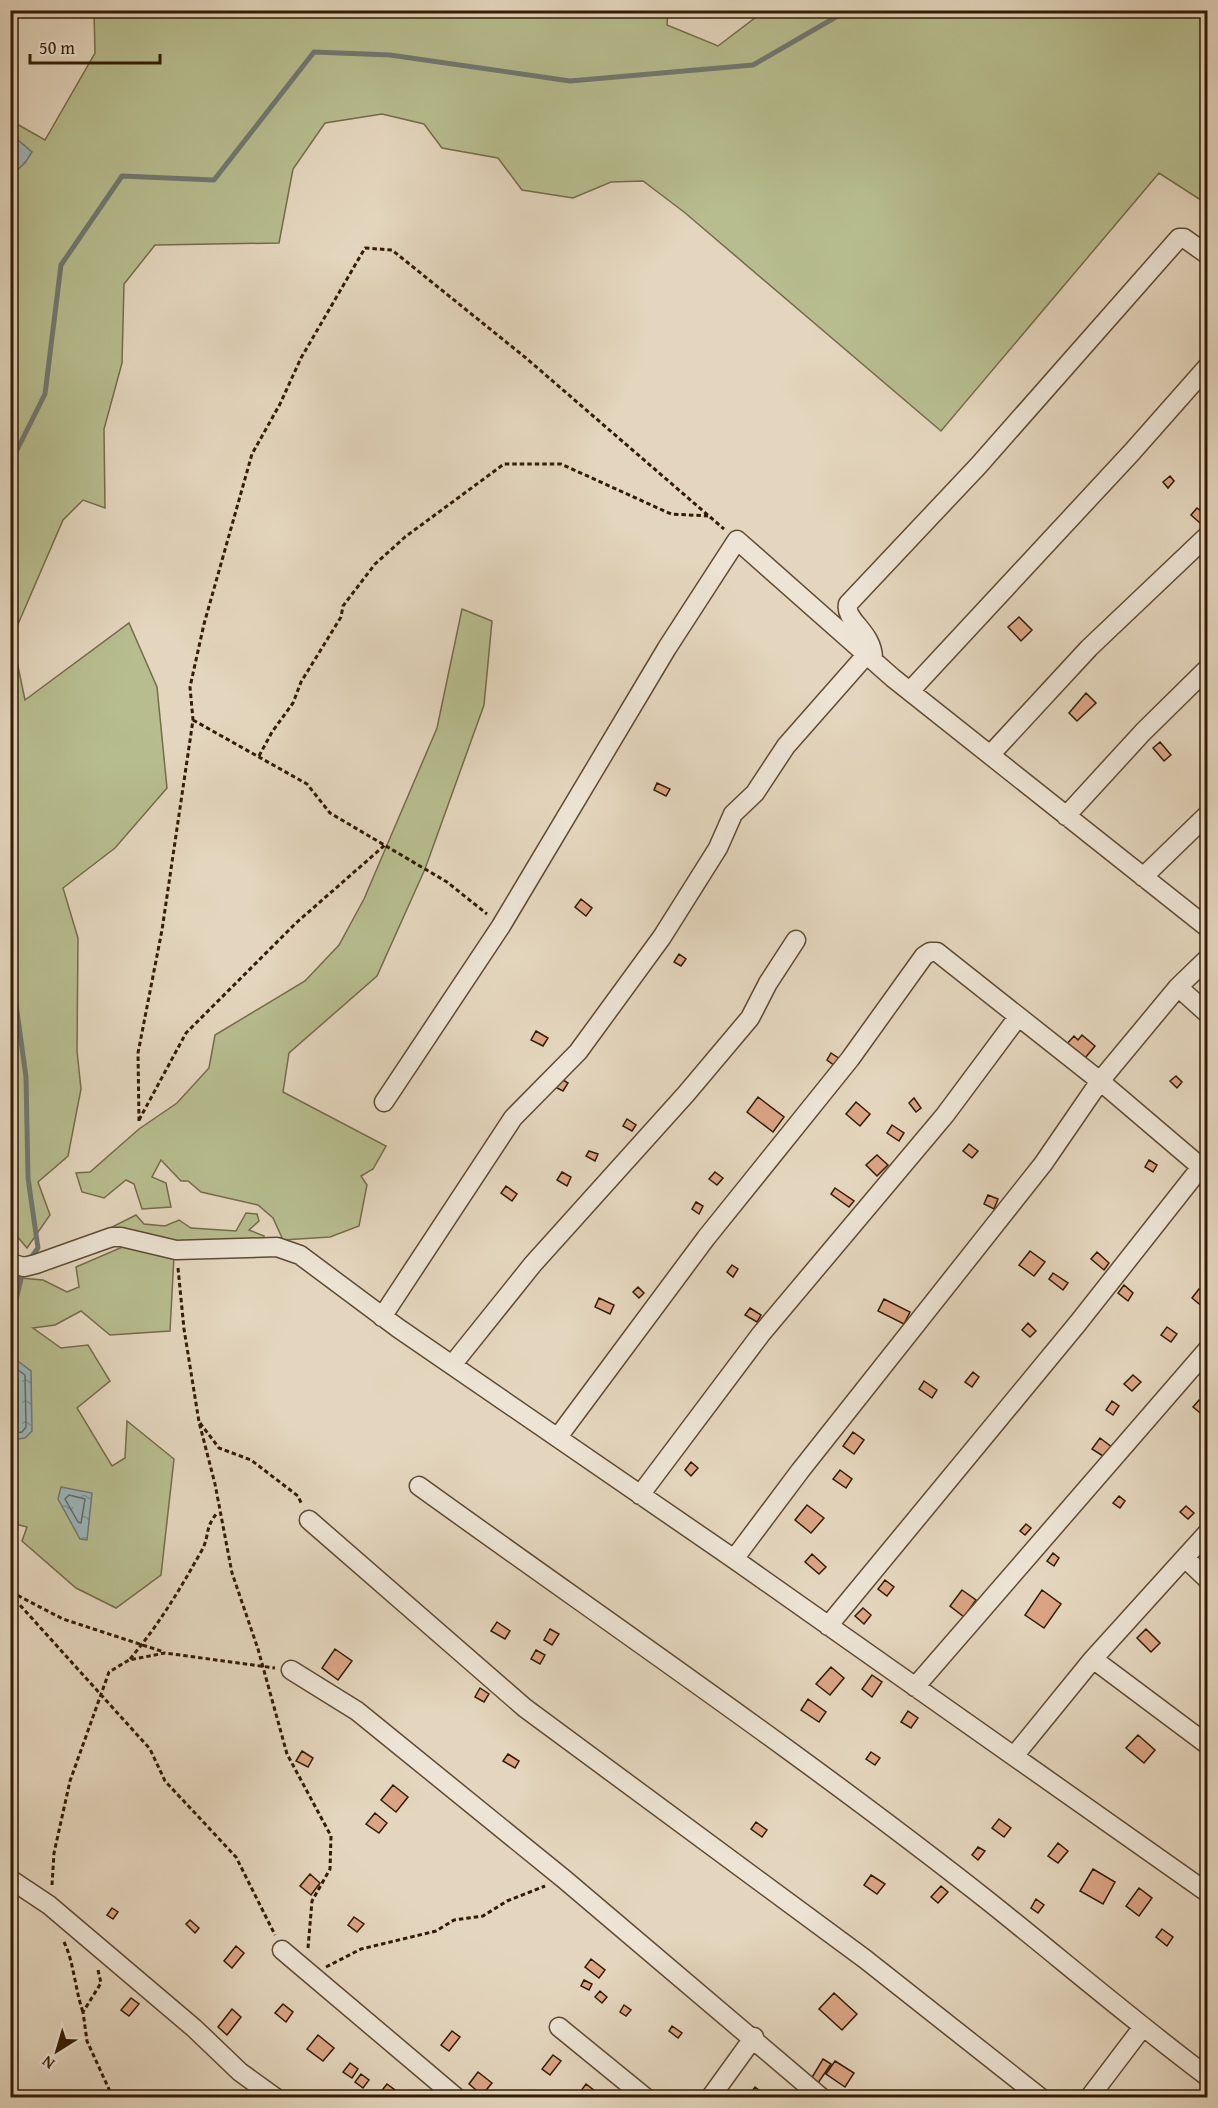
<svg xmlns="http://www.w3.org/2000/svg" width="1218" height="2108" viewBox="0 0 1218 2108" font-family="'Gentium Book Plus',serif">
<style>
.grass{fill:#b7bd8f;stroke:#756c49;stroke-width:1.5}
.water{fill:url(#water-ripples);stroke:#717872;stroke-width:1.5}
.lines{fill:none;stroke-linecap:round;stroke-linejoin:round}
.shore{stroke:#666960;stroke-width:1.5}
.stream{stroke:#717872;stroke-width:5}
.building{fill:#dba585;stroke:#331c03;stroke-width:1.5}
.minor-casing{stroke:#5f4a32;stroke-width:21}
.path{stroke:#331c03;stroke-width:3;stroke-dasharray:4.5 3;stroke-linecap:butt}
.minor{stroke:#ede4d5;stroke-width:18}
</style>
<defs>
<pattern id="water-ripples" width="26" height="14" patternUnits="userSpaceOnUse" patternTransform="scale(1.5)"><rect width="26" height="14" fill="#9ab6bc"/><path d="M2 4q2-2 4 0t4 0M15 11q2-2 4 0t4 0" fill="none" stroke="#7e9397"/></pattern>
</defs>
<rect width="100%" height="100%" fill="#e4d6be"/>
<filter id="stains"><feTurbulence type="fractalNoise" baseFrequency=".00333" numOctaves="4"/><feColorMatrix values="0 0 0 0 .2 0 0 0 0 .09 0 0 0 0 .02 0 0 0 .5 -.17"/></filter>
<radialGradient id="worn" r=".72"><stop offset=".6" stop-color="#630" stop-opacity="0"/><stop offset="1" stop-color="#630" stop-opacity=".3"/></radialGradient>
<!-- grass -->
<path class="grass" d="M94 11H668L667 25 718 46 764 11H1207V204L1159 173 941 431 684 212 643 181 611 182 573 198 522 190 498 158 442 148 424 124 382 114 325 123 293 169 279 243 155 245 124 284 122 363 104 429 105 508 83 500 63 520 12 638 25 700 129 623 157 687 167 788 115 848 63 888 78 938 77 1051 81 1089 68 1156 38 1182 50 1215 27 1248 10 1228V120L45 140 95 53Z
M462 609 492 621 484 705 425 869 377 976 289 1053 283 1092 386 1146 373 1169 361 1176 367 1185 359 1226 330 1237 283 1240 273 1218 258 1205 201 1192 188 1181H181L161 1160 152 1177 166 1183 171 1207 142 1209 134 1184 126 1180 104 1198 82 1192 76 1173 90 1172 139 1129 177 1103 209 1068 215 1035 305 981 339 945 364 899 437 728Z
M246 1213 257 1214 259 1221 249 1230 264 1236 263 1241 177 1245 112 1227 136 1215 144 1224 165 1226 179 1220 191 1228 236 1231Z
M134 1242 174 1256 170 1331 110 1335 81 1311 55 1325 33 1328 61 1348 88 1345 110 1381 77 1408 112 1466 125 1458 127 1421 174 1459 161 1575 116 1608 76 1588 22 1541 27 1527 11 1523 10 1277 43 1280 67 1292 79 1287 76 1267Z"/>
<!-- water -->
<path class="water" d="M11 134 32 152 25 163 11 175Z
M11 1356 31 1371 32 1431 25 1438 11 1440Z
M61 1487 92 1493 87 1540 80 1539 58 1499Z"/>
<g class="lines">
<!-- shore -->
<path class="shore" d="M10 1364 25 1375 26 1427 22 1432 10 1434
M10 1373 18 1379V1423L10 1426
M69 1495 85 1499 81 1523 78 1522 65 1499Z"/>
<!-- stream -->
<path class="stream" d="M10 464 45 394 61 265 122 176 214 180 314 52 390 55 570 81 753 65 848 10
M10 961 26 1077 28 1178 38 1248 29 1260
M10 1324 23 1271"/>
</g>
<!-- building -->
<path class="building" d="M1170 476 1174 481 1168 488 1163 482Z
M1197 508 1206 515 1200 523 1191 515Z
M1019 617 1032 630 1021 641 1008 627Z
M1086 693 1096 703 1077 721 1069 713Z
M1160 742 1171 755 1164 761 1153 748Z
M657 783 670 789 666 796 654 790Z
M581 899 592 908 586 916 575 907Z
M679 954 686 959 681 966 674 962Z
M536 1031 548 1038 543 1046 531 1040Z
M1082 1035 1095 1046 1085 1058 1064 1047 1074 1036 1078 1040Z
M831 1053 840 1059 835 1066 827 1060Z
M1176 1076 1182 1082 1177 1088 1170 1081Z
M560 1078 568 1083 563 1091 555 1087Z
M758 1097 784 1117 773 1132 747 1112Z
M914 1098 921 1108 916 1112 909 1103Z
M856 1102 870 1114 860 1126 846 1114Z
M627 1119 636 1125 632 1131 623 1126Z
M892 1125 904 1133 899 1141 887 1133Z
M969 1144 978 1151 972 1158 963 1151Z
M589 1151 598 1154 595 1161 586 1156Z
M877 1155 888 1165 877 1176 866 1165Z
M1149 1160 1157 1165 1153 1172 1145 1167Z
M562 1172 571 1177 567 1186 557 1180Z
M715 1172 723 1178 717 1185 709 1179Z
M506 1186 517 1194 512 1201 501 1193Z
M835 1188 854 1201 849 1207 831 1194Z
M988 1195 998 1199 994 1209 984 1204Z
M696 1202 703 1206 699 1214 692 1209Z
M1030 1251 1045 1262 1034 1276 1019 1265Z
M1097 1252 1109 1263 1104 1270 1091 1259Z
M732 1265 738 1269 733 1277 727 1272Z
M1053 1273 1068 1283 1063 1290 1049 1279Z
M1124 1285 1133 1293 1128 1301 1118 1293Z
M638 1287 644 1293 639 1298 633 1292Z
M1199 1289 1208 1295V1304L1204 1308 1192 1298Z
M599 1298 614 1305 610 1314 595 1307Z
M884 1299 910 1312 904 1324 878 1311Z
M750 1308 761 1315 757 1322 745 1315Z
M1028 1323 1036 1331 1030 1337 1022 1330Z
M1167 1327 1177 1334 1171 1342 1161 1335Z
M973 1372 979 1377 972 1387 965 1382Z
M1133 1375 1141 1382 1132 1391 1124 1384Z
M924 1381 937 1390 932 1398 919 1389Z
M1199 1400 1208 1407 1205 1417 1193 1407Z
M1112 1401 1119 1406 1113 1415 1106 1410Z
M853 1432 864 1440 854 1454 843 1446Z
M1100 1438 1113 1448 1106 1458 1092 1449Z
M691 1462 698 1468 691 1476 685 1470Z
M840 1470 852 1479 846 1488 833 1479Z
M1119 1496 1125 1501 1120 1508 1113 1503Z
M807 1505 824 1518 811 1533 795 1520Z
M1186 1506 1194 1513 1188 1519 1180 1512Z
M1026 1524 1031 1528 1025 1535 1020 1531Z
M1053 1553 1059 1558 1054 1566 1047 1561Z
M812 1554 826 1567 819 1574 805 1562Z
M885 1580 894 1587 887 1596 878 1589Z
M962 1590 976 1600 964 1617 950 1606Z
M1042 1590 1061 1604 1044 1628 1025 1615Z
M863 1608 871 1615 864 1624 855 1616Z
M497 1622 510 1631 505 1639 491 1631Z
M550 1629 559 1634 552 1645 544 1640Z
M1146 1629 1160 1643 1151 1652 1137 1638Z
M335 1649 352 1661 338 1680 322 1668Z
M536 1650 545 1655 540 1664 531 1659Z
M831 1667 844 1678 830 1695 816 1684Z
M872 1675 882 1682 872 1697 862 1689Z
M480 1688 489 1694 484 1702 475 1697Z
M808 1699 826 1712 819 1722 801 1710Z
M908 1711 918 1718 911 1728 901 1722Z
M1138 1735 1155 1750 1144 1763 1126 1748Z
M302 1751 313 1758 308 1767 296 1761Z
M871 1752 880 1758 875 1765 866 1759Z
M508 1754 519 1761 515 1768 503 1761Z
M393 1785 408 1797 396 1812 381 1800Z
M375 1813 387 1823 379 1833 366 1824Z
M999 1819 1011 1828 1004 1837 992 1828Z
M756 1822 767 1830 762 1837 751 1829Z
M1058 1843 1068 1851 1058 1863 1048 1856Z
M978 1847 985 1851 978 1860 972 1855Z
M1093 1869 1115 1882 1103 1904 1080 1891Z
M310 1874 320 1883 311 1895 300 1886Z
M871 1875 885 1884 877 1894 864 1885Z
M941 1886 948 1892 938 1903 931 1897Z
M1139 1888 1152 1898 1139 1916 1126 1906Z
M1036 1899 1044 1905 1038 1913 1031 1908Z
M112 1908 118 1912 113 1919 107 1915Z
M354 1917 364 1924 357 1932 348 1925Z
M190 1920 199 1928 195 1933 186 1924Z
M1162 1929 1173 1937 1167 1946 1156 1937Z
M236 1946 244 1953 232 1968 224 1961Z
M591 1959 605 1970 599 1978 585 1967Z
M584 1980 592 1984 589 1990 581 1986Z
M600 1991 607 1997 602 2003 595 1997Z
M834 1993 857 2014 842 2030 819 2009Z
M131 1998 139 2004 129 2016 121 2010Z
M283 2004 293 2012 286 2022 275 2013Z
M624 2005 631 2010 626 2016 620 2012Z
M232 2009 241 2017 227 2035 218 2027Z
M672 2026 682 2033 678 2038 669 2031Z
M452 2031 460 2037 449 2051 441 2045Z
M318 2035 334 2048 323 2061 307 2049Z
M553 2055 561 2061 550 2075 542 2069Z
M823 2059 831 2064 818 2083 811 2079Z
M835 2061 854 2073 845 2087 826 2074Z
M350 2063 358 2069 352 2078 343 2072Z
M478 2072 492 2083 482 2095 469 2084Z
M361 2074 369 2080 363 2088 355 2082Z
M387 2084 395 2090 389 2098H383L379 2094Z
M586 2084 595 2091 590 2098H580L577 2096Z
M755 2087 769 2098H747Z"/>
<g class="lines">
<defs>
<path id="minor" d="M873 659C873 631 844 621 848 604L979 465 1179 238H1184L1208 255
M910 691 1132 452 1208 366
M990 755 1089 648 1208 535
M1066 816 1143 732 1208 668
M1143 877 1208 814
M1178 987 1208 1014
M384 1102 501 926 667 648 737 540 893 678 1208 928
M10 1263 24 1267 36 1264 112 1237H121L176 1250 277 1247 300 1255 398 1328 734 1559 1208 1893
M382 1317 513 1118 578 1052 662 937 718 848 733 814 755 793 786 746 867 654
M452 1365 533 1264 686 1094 750 1018 768 983 796 940
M558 1437 706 1238 850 1059 924 956 930 952H937L1100 1081 1208 1173
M419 1486C609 1623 803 1755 987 1900 1061 1959 1132 2020 1208 2077
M640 1495 761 1334 945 1115 1018 1017
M309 1520 525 1708 865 1959 1041 2098
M1185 1558 1208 1580
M734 1559 800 1471 1043 1164 1100 1081 1178 987 1208 958
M828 1626 1078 1323 1201 1167
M1093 1659 1208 1745
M291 1670 357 1711 564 1879 822 2098
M915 1687 1208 1349
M1014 1756 1093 1659 1208 1532
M10 1879 49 1905 194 2028 240 2072 276 2098
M282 1950 457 2098
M559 2027 646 2098
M710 2098 754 2037
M1089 2098 1142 2028"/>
</defs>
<!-- minor casing -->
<use href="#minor" class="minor-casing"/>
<!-- path -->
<path class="path" d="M193 720 307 784 330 813 447 882 487 914
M259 756 272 732 293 703 301 682 341 617 343 606 375 564 405 537 504 464H561L671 514 708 516
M139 1120 186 1033 296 923 385 845
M139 1121 138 1053 162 930 193 720 190 687 204 624 252 454 280 404 301 358 365 248 392 250 526 358 724 529
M178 1268 184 1329 199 1422 215 1484 232 1573 258 1649 287 1754 331 1836 330 1869 312 1901 308 1948
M200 1423 219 1448 251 1460 298 1496 302 1505
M11 1592 63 1619 164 1652
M10 1594 150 1749 165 1781 236 1857 275 1935
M130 1659C160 1623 179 1591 202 1550 210 1535 204 1528 218 1512
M10 1852 18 1864
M52 1885 54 1853 70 1781 109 1672 129 1660 165 1653 275 1668
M64 1942C74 1962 75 1990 83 2012
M326 1967 361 1949 436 1931 454 1920 483 1916 507 1901 545 1886
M98 1970 101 1983 83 2012 87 2041 113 2098"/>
<!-- minor -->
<use href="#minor" class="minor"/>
</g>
<!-- margin -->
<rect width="1218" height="2108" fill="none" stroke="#e4d6be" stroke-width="36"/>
<rect x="12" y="12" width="1194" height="2084" fill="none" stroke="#331c03" stroke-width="3"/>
<rect x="18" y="18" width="1182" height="2072" fill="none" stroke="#331c03" stroke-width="1.5"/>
<!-- north arrow -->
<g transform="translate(57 2051) rotate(217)" stroke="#ede4d5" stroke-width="4.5" paint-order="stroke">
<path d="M0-4.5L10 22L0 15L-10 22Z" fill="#331c03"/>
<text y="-9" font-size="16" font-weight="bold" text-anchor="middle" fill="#331c03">N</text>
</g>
<!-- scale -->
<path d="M30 54v9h130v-9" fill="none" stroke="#331c03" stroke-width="3"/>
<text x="39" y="54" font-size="18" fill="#331c03" stroke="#ede4d5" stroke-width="4.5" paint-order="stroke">50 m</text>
<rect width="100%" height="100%" filter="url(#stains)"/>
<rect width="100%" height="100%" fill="url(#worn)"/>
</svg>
